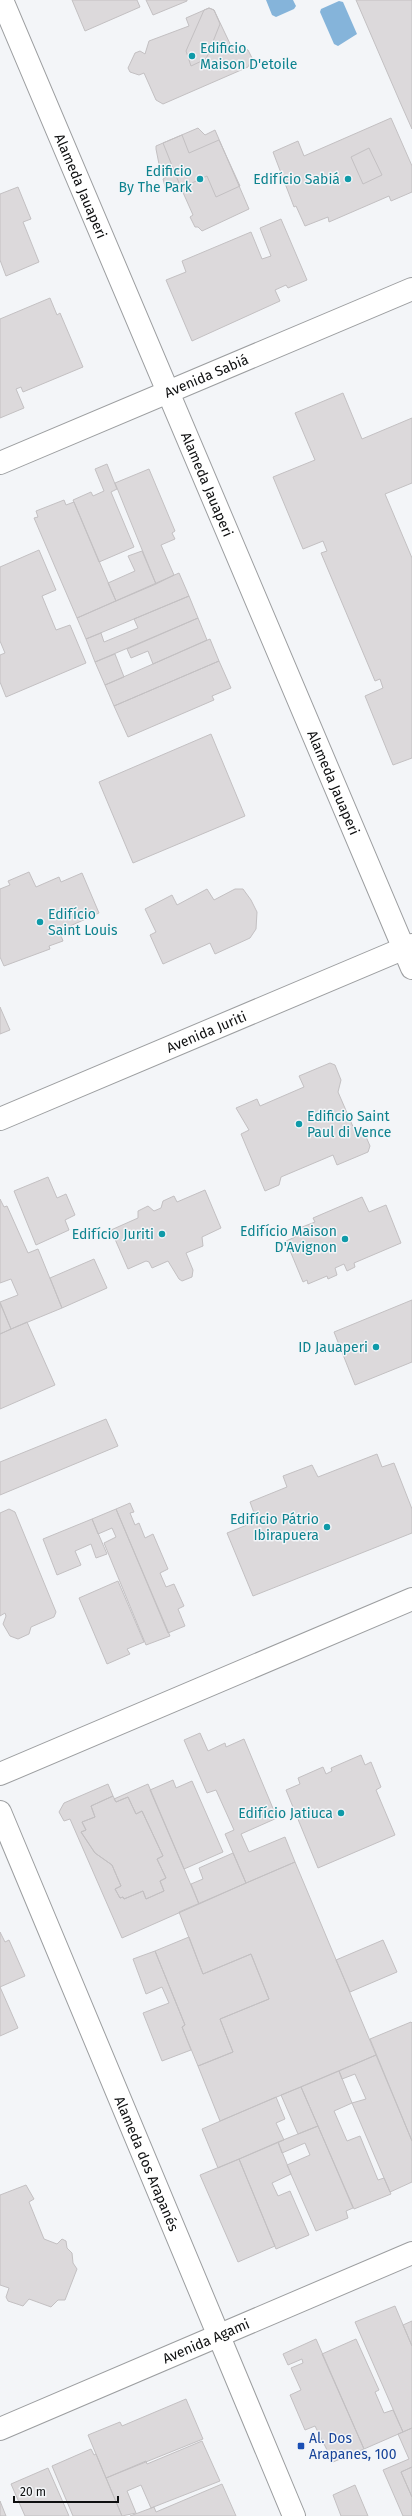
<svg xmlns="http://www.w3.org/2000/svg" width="412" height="2516" viewBox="0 0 412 2516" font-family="'Fira Sans',sans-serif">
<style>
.water{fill:#85b4da}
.building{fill:#dcd9db;stroke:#c3c0c2}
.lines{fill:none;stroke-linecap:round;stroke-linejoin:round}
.street-casing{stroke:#9c9ea0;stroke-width:24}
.street{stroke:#fff;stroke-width:22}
.culture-dot{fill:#0f9aa8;stroke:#f3f5f8;stroke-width:1.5}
.transit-dot{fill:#1a4fb4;stroke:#f3f5f8;stroke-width:1.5}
.labels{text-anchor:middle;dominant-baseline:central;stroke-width:3;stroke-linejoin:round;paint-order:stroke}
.culture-label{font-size:14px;fill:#0d838f;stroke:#f3f5f8;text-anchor:end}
.street-label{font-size:14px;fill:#0e0f10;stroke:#f3f5f8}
.transit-label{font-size:14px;fill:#164399;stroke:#f3f5f8;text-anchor:start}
</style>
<rect width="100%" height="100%" fill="#f3f5f8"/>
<!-- water -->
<path class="water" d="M266 0H293L296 6 294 9 276 17 272 15Z
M339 1 343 2 357 34 338 46 334 44 320 12 321 9Z"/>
<!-- building -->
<path class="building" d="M72 0H137L140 7 85 31Z
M146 0H187V1L153 15Z
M356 0H412V129L400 102Z
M209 8 214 10 233 50 241 47 248 50 252 58 248 67 163 104 156 100 144 73 139 75 130 72 128 68 135 53 140 51 145 54 149 41 189 26 186 18Z
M209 8 214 10 220 24 206 59 191 66 186 51 204 10Z
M391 118 412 166V192L391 201 389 196 329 222 328 217 305 226 296 206 294 207 273 152 298 141 304 156Z
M198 128 205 135 215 130 249 209 202 231 198 227H195L190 217 193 215 181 188 166 190 163 179 168 176 159 164 156 149V146Z
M182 135 189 153 219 140 240 186 216 197 207 176 181 188 163 143Z
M369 148 382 175 363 184 351 157Z
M18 187 31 219 23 222 39 262 6 276 0 260V194Z
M281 219 307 280 288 288 286 285 275 290 280 301 192 341 166 280 186 272 182 261 251 232 262 259 271 256 260 228Z
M50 298 57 315 60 313 83 367 23 392 21 387 16 389 24 408 0 418V319Z
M343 393 362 439 412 418V483L385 494 412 558V758L393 765 365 696 383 688 380 679 375 681 321 553 327 551 323 541 303 549 273 477 315 460 295 413Z
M107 464 117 489 111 492 134 547 99 562 73 500 91 492 93 496 104 491 95 469Z
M149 469 175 531 172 533 175 539 161 545 174 575 156 584 115 483Z
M64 500 66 505 74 502 116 601 77 618 34 518 38 517 36 511Z
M39 550 56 590 42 596 56 630 70 625 86 663 6 697 0 682V655L5 653 0 641V567Z
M142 551 156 584 116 601 108 583 135 571 128 556Z
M179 573 189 596 86 639 77 618Z
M189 596 198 618 95 662 86 639 101 633 104 642 138 628 134 619Z
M198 618 207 640 153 664 148 651 131 658 127 649Z
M210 639 219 661 114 706 105 685Z
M115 654 124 677 105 685 95 662Z
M219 661 231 688 212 696 214 700 128 737 114 706Z
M211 734 245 816 133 863 99 782Z
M29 872 36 887 59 877 61 882 82 873 99 913 59 931 63 941 49 946 50 949 4 966 0 957V889L10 885 8 881Z
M207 889 214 900 235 889H243L251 900 257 912 256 929 250 938 215 954 210 943 163 964 150 935 156 932 145 909 172 895 177 905Z
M0 1007 10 1030 0 1034Z
M330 1063 335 1065 341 1080 338 1092 354 1129 364 1132 370 1146 368 1152 337 1165 333 1155 281 1177 279 1185 265 1191 241 1134 249 1130 236 1108 257 1099 260 1106 304 1087 299 1076Z
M48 1177 57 1198 66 1194 75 1215 65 1220 69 1230 36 1245 14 1191Z
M205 1190 221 1228 202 1237 203 1246 186 1253 193 1270 192 1277 182 1281 179 1279 168 1261 152 1268 149 1262 146 1261 128 1269 111 1230 138 1218V1211L148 1206 154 1211 161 1208 163 1201 174 1196 177 1202Z
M362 1197 369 1212 386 1205 401 1243 354 1263 355 1267 347 1271 344 1264 335 1268 337 1275 328 1279 327 1276 308 1284 307 1280 303 1282 286 1241 295 1237 292 1231 315 1222 313 1218Z
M0 1199 4 1207 7 1206 28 1253 38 1249 62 1308 11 1329 0 1302 18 1295 11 1279 0 1283Z
M94 1259 107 1288 62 1308 50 1278Z
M412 1300V1362L355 1385 334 1332Z
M0 1303 11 1329 0 1334Z
M27 1322 55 1385 0 1409V1334Z
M106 1419 118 1446 0 1495V1462Z
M377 1454 382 1467 394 1463 412 1509V1533L253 1596 227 1533 257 1521 250 1502 287 1487 283 1476 312 1465 318 1477Z
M130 1503 134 1512 130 1513 135 1525 139 1523 145 1538 153 1534 168 1569 160 1573 166 1587 174 1584 184 1606 178 1609 185 1626 168 1633 116 1509Z
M9 1509 15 1512 56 1612 54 1617 31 1627 29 1634 18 1639 10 1636 3 1624 6 1616 5 1613 0 1616V1513Z
M116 1509 170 1636 146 1645 104 1543 116 1537 112 1528 98 1534 92 1519Z
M92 1519 107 1554 96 1558 91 1544 75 1551 81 1565 57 1575 43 1539Z
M118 1581 144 1642 127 1649 130 1654 107 1664 79 1598Z
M200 1733 208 1751 225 1743 226 1747 244 1739 277 1818 241 1834 249 1852 285 1837 295 1862 246 1883 225 1834 234 1830 216 1790 207 1793 184 1740Z
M361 1755 365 1765 371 1762 381 1787 376 1790 395 1835 318 1868 286 1790 300 1784 298 1778 323 1767 326 1774 332 1771 331 1768Z
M173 1780 176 1788 192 1781 223 1852 184 1869 150 1790Z
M108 1784 113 1796 91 1806 95 1817 82 1822 86 1830 81 1832 95 1853 112 1865 121 1886 115 1889 120 1898 123 1897 124 1899 143 1891 146 1899 164 1891 160 1881 166 1878 157 1859 163 1856 142 1811 136 1814 128 1797 116 1802 114 1799 148 1784 199 1904 122 1938 70 1819 64 1821 59 1812 64 1803Z
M113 1796 116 1802 128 1797 136 1814 142 1811 163 1856 157 1859 166 1878 160 1881 164 1891 146 1899 143 1891 124 1899 123 1897 120 1898 115 1889 121 1886 112 1865 95 1853 81 1832 86 1830 82 1822 95 1817 91 1806Z
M233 1853 246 1883 199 1904 191 1884 203 1879 199 1868Z
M295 1862 376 2055 220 2121 198 2066 233 2052 220 2019 269 1999 251 1954 203 1974 179 1912Z
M0 1932 5 1942 9 1940 25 1976 0 1987Z
M189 1937 203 1974 251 1954 269 1999 220 2019 233 2052 198 2066 182 2027 185 2025 155 1951Z
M383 1940 397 1972 350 1992 336 1960Z
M155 1951 185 2025 182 2027 191 2050 162 2061 143 2013 169 2003 162 1987 146 1994 133 1959Z
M0 1987 18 2028 0 2036Z
M411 2022 412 2023V2141L370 2039Z
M376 2055 412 2141V2182L390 2192 352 2103 366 2099 355 2074 342 2079 339 2071Z
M339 2071 352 2103 334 2111 347 2141 360 2136 378 2180 384 2178 391 2194 354 2209 301 2087Z
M301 2087 318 2126 298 2134 281 2095Z
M276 2097 285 2119 276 2123 284 2140 218 2168 202 2129Z
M318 2126 353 2208 346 2211 348 2218 316 2231 287 2165 310 2155 305 2143 282 2153 278 2142Z
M278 2142 291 2174 272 2183 278 2196 290 2191 309 2235 276 2249 239 2159Z
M239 2159 275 2246 238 2262 200 2175Z
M26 2185 34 2199 29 2202 44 2239 57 2244 62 2239 66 2241 67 2248 72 2253 73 2263 77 2269 65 2300H58L51 2307 29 2299 23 2306 8 2301 6 2297 9 2288 0 2285V2195Z
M395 2306 412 2346V2428L403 2432 355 2322Z
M412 2321V2346L403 2325Z
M316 2339 364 2449 333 2462 315 2426 305 2430 290 2395 301 2390 291 2368 303 2363 302 2359 288 2365 283 2354Z
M356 2339 379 2390 375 2392 384 2413 393 2410 403 2432 364 2449 322 2354Z
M186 2399 203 2439 106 2478 88 2435 120 2422 122 2426Z
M412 2428V2467L401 2472 412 2497V2516H403L383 2470 409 2459 398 2434Z
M202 2441 220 2481 151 2508 141 2485 127 2491 136 2513 122 2516 106 2478 146 2461 147 2464Z
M91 2449 94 2455 96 2454 122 2516H73L52 2466Z
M412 2467V2497L401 2472Z
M48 2468 69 2516H25L11 2484Z
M222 2484 236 2516H130L154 2507 156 2512Z
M355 2485 368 2516H341L333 2495Z
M0 2501 6 2516H0Z"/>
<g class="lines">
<defs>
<g id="street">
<path id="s1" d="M2 0 412 968"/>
<path id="s2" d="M0 463 412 289"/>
<path id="s3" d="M0 1119 412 945"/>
<path d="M0 1774 412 1599"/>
<path id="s4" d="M0 1812 294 2516"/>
<path id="s5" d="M0 2429 412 2253"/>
</g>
</defs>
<!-- street casing -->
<use href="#street" class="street-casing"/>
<!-- street -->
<use href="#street" class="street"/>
</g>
<!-- markers -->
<g class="culture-dot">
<circle cx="192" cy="56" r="4"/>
<circle cx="200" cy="179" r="4"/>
<circle cx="348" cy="179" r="4"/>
<circle cx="40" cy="922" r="4"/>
<circle cx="299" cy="1124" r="4"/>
<circle cx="162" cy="1234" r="4"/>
<circle cx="345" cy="1239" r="4"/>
<circle cx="376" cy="1347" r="4"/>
<circle cx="327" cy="1527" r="4"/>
<circle cx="341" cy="1813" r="4"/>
</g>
<rect class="transit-dot" x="297" y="2442" width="8" height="8" rx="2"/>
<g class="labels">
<!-- culture labels -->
<g class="culture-label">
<text x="200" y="48" text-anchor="start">Edificio<tspan x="200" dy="16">Maison D'etoile</tspan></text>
<text x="192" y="171">Edificio<tspan x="192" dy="16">By The Park</tspan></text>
<text x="340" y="179">Edifício Sabiá</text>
<text x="48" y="914" text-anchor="start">Edifício<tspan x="48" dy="16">Saint Louis</tspan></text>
<text x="307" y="1116" text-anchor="start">Edificio Saint<tspan x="307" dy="16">Paul di Vence</tspan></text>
<text x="337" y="1231">Edifício Maison<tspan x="337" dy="16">D'Avignon</tspan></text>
<text x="154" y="1234">Edifício Juriti</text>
<text x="368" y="1347">ID Jauaperi</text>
<text x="319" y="1519">Edifício Pátrio<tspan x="319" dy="16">Ibirapuera</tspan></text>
<text x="333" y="1813">Edifício Jatiuca</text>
</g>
<!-- street labels -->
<g class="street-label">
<text stroke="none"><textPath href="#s1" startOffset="202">Alameda Jauaperi</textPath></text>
<text stroke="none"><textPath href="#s2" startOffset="224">Avenida Sabiá</textPath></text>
<text stroke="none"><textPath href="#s1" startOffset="526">Alameda Jauaperi</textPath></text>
<text stroke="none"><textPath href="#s1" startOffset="850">Alameda Jauaperi</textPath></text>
<text stroke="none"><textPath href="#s3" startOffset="224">Avenida Juriti</textPath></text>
<text stroke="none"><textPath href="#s4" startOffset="381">Alameda dos Arapanés</textPath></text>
<text stroke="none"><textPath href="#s5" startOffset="224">Avenida Agami</textPath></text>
</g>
<!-- transit labels -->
<g class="transit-label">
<text x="309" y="2438">Al. Dos<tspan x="309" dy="16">Arapanes, 100</tspan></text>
</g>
</g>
<!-- scale -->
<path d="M14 2496v6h104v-6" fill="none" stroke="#0e0f10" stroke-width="2"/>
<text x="20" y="2496" font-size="12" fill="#0e0f10" stroke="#f3f5f8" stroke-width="3" paint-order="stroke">20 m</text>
</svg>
